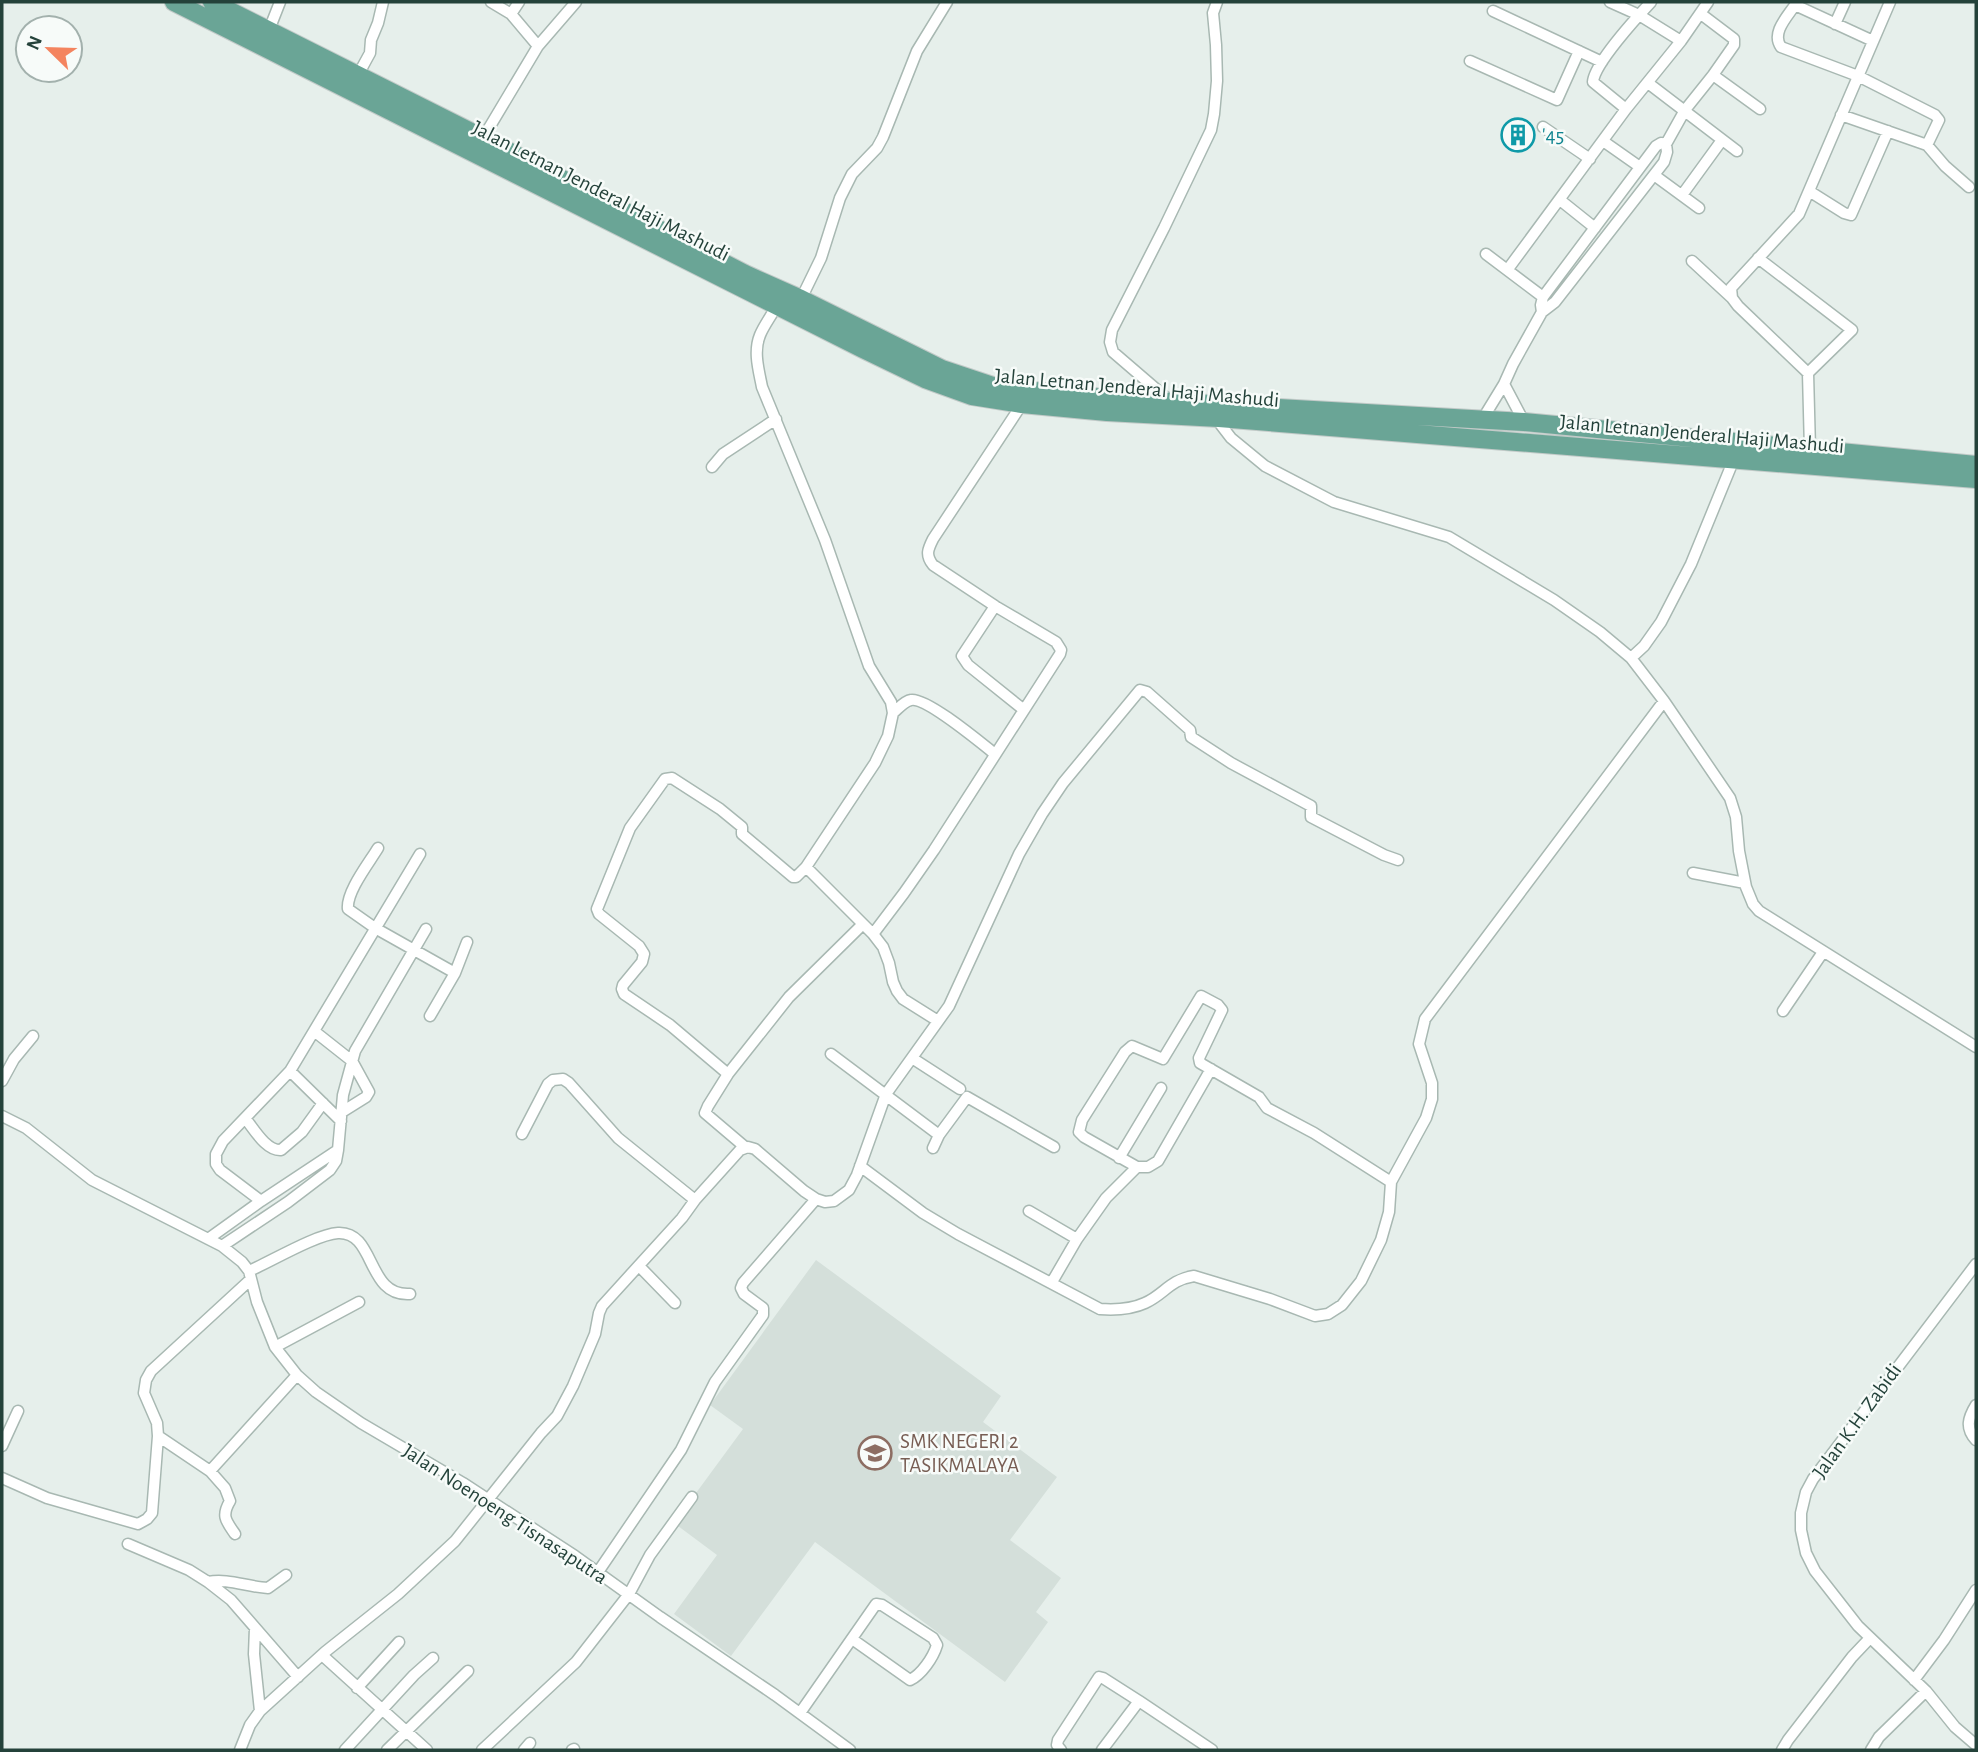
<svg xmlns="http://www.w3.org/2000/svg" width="1978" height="1752" viewBox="0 0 1978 1752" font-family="'Alegreya Sans',sans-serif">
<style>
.built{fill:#d4dfda}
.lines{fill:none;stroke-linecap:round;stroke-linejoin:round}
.minor-casing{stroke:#a8b8b2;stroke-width:13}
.primary-casing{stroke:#c2cac8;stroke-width:20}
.minor{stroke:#fff;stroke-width:10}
.primary{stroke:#6aa596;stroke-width:18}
.labels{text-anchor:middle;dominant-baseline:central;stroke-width:5;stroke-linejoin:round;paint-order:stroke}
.culture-label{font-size:21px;fill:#0d838f;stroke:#f7fbf9;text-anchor:start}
.street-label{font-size:21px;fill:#24423a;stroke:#f7fbf9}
.education-label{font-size:21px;fill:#785e54;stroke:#f7fbf9;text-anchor:start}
</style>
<rect width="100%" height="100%" fill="#e6efeb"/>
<!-- built -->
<path class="built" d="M816 1260 1001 1396 983 1422 1057 1477 1010 1540 1061 1578 1036 1612 1048 1622 1005 1682 815 1542 731 1656 674 1614 717 1555 674 1523 743 1429 710 1405Z"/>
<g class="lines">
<defs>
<path id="minor" d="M1610 2 1639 15 1681 41
M1493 11 1602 62
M511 14 519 2
M1835 24 1845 2
M269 30 280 2
M1873 41 1795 5C1787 17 1771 33 1781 47L1858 76 1935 115 1939 120 1927 145
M538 46 576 2
M1470 61 1557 100 1579 51
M358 75 370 53 371 40 378 23 383 2
M1713 75 1760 109
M1648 83 1737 151
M1626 109 1593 82C1594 64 1637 17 1651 2
M1841 115 1927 145 1945 166 1969 187
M1543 127 1590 159
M483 138 538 46 511 14 491 2
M1603 141 1640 167
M1654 175 1699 208
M1809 191 1844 213 1851 215 1888 131
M1682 195 1722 140
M1560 200 1595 228
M1486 254 1543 297
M1758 258 1852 330 1808 373
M1692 261 1732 298
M1508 269 1626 109 1681 41 1708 2
M801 299 821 258 840 198 852 174 877 148 883 137 917 51 947 2
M777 305C772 315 764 325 760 335 753 352 759 371 762 387L825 540 869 666 891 702 893 713 888 736 875 763 806 867 873 934 883 947 889 963 893 982 897 991 903 999 938 1021
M1542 312 1555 302 1664 162 1667 152 1666 144 1685 110 1713 75 1734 45V39L1701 14
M1504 384 1524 422
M1170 401 1113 352 1110 342 1112 330 1164 228 1211 130 1214 114 1217 81 1216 45 1213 13 1217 2
M1022 404 933 539C928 549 925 555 933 565L995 606 962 656 968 665 1024 710
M1219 418 1221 425 1231 438 1265 466 1334 502 1449 537 1554 600 1600 632 1631 658 1664 701 1730 798 1736 817 1739 851 1746 887 1753 904 1759 911 1976 1047
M1482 420 1504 384 1513 364 1542 312 1541 305 1543 297 1656 146 1661 143 1666 144
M1810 450 1808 373 1738 306 1732 298 1731 288 1799 214 1890 2
M712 467 723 454 776 419
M1631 658 1644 646 1661 622 1691 564 1734 459
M893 713C898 709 904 701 911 700 926 697 981 743 995 754
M378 848C369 863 346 892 348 909L375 928 455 973 430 1016
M1693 873 1745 883
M873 934 904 893 934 850 1060 654 1061 650 1056 642 995 606
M455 973 467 942
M1783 1011 1823 952
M314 1031 352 1061 369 1092 366 1097 342 1112
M831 1054 939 1135
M912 1058 960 1089
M290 1071 341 1121
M728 1074 789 997 863 924
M2 1081 14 1059 33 1036
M2 1116 26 1128 92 1180 222 1246 242 1262 249 1271 257 1302 275 1347 297 1375 316 1392 361 1423 463 1483 575 1556 660 1617 775 1695 850 1750
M245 1118C254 1129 266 1151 281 1150L302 1132 323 1103
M522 1134 548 1084 553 1080 563 1079 569 1083 618 1138 695 1200
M745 1147 705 1113 708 1106 728 1074 670 1025 624 994 622 989 623 985 642 962 644 954 639 946 599 914 597 909 630 828 665 779 672 778 720 809 742 827V834L793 877H796L806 867
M933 1148 939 1135 967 1097 1054 1147
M338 1150 261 1201 220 1170 216 1164V1154L223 1141 290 1071 420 854
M1119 1158 1161 1088
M860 1166 923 1213 958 1234 1100 1309C1114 1310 1132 1309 1145 1303 1165 1294 1169 1280 1194 1276L1270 1299 1315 1316 1328 1314 1342 1305 1361 1281 1381 1240 1389 1212 1391 1182 1426 1118 1432 1099V1083L1419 1044 1425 1019 1664 701
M1137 1167 1084 1137 1079 1132 1082 1120 1125 1052 1132 1046 1163 1059 1201 996 1218 1005 1222 1010 1199 1058 1200 1063 1259 1097 1267 1108 1314 1133 1391 1182
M1029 1211 1077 1239
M208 1239 261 1201
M222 1246 288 1202 330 1170 336 1161 338 1150 343 1095 355 1051 426 929
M1976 1264 1813 1479 1806 1492 1801 1513V1530L1806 1553 1815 1571 1858 1626 1926 1691 1955 1727 1976 1745
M639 1266 675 1303
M249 1271C270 1262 317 1234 338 1233 376 1231 366 1297 410 1294
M1052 1282 1077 1239 1106 1198 1137 1167H1148L1158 1161 1211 1069
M275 1347 359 1302
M1976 1405C1968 1418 1965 1428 1976 1440
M158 1436 210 1471 297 1375
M2 1446 18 1411
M210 1471 225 1488 230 1501C221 1516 226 1521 235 1534
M2 1478 47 1498 138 1524 147 1519 152 1513 158 1436 157 1423 144 1393 146 1380 151 1371 250 1280
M128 1544 189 1570 208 1582 231 1600 298 1677
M598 1572 681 1450 715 1382 763 1315V1308L744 1294 741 1288 743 1283 816 1199
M208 1582C228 1578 247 1587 268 1588L286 1575
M255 1628 254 1654 260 1711
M322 1655 427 1750
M1914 1680 1944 1640 1976 1590
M357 1688 399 1642
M800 1713 876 1604 882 1605 933 1638 937 1645C933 1658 921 1675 910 1680L852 1639
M240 1750 250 1725 260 1711 325 1652 398 1594 455 1541 541 1433 557 1416 573 1386 595 1334 599 1313 602 1306 682 1218 695 1200 740 1150 748 1147 755 1149 804 1191 816 1199 825 1202 834 1201 849 1190 857 1175 886 1094 949 1006 1019 854 1042 814 1063 783 1140 690 1147 692 1190 730 1191 737 1231 763 1311 806V817L1384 855 1398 860
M345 1750 414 1675 433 1658
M387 1750 468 1671
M482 1750 576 1662 629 1594 650 1555 692 1497
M524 1750 530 1743
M572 1750 574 1749
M1061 1750 1057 1745 1058 1740 1099 1677 1103 1678 1139 1701
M1102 1750 1139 1701 1212 1750
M1782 1750 1788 1740 1852 1657 1870 1638
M1871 1750 1879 1737 1926 1691"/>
<path id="primary" d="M174 2 863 349 925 379 972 396 1022 404 1107 412 1219 418 1976 479
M212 2 483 138 745 274 801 299 942 369 996 387 1104 398 1524 422 1976 465"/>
</defs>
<!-- minor casing -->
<use href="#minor" class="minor-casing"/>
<!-- primary casing -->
<use href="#primary" class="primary-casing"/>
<!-- minor -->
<use href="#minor" class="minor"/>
<!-- primary -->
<use href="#primary" class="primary"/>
</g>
<!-- icons -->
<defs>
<symbol id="building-ring" viewBox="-11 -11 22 22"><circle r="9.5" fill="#f7fbf9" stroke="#0f9aa8" stroke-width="1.5"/><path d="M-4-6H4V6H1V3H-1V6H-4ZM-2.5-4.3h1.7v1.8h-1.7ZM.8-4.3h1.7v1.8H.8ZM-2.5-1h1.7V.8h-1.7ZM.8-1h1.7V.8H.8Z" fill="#0f9aa8"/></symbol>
<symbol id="school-ring" viewBox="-11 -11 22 22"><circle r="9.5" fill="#f7fbf9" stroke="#8d6e63" stroke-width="1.5"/><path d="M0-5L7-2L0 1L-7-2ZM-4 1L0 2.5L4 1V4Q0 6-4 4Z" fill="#8d6e63"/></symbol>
</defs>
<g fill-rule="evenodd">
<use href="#building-ring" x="1499" y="116" width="38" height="38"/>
<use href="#school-ring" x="856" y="1434" width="38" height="38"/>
</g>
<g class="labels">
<!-- culture labels -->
<g class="culture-label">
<text x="1542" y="135">'45</text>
</g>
<!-- street labels -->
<g class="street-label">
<text transform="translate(601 191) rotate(27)">Jalan Letnan Jenderal Haji Mashudi</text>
<text transform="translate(1137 388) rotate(5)">Jalan Letnan Jenderal Haji Mashudi</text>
<text transform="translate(1702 434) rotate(5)">Jalan Letnan Jenderal Haji Mashudi</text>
<text transform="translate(1857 1421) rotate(-54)">Jalan K.H. Zabidi</text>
<text transform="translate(505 1514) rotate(33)">Jalan Noenoeng Tisnasaputra</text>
</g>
<!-- education labels -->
<g class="education-label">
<text x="900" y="1441">SMK NEGERI 2<tspan x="900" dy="24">TASIKMALAYA</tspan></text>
</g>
</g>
<!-- border -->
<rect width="1978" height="1752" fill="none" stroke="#24423a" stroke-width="7"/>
<!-- north arrow -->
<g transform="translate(49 49) rotate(293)"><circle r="33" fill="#f7fbf9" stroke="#a3b1ad" stroke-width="2"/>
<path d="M0-5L12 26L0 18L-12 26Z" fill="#f4845f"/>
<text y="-10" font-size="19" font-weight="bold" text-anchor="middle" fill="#24423a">N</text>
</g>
</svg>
